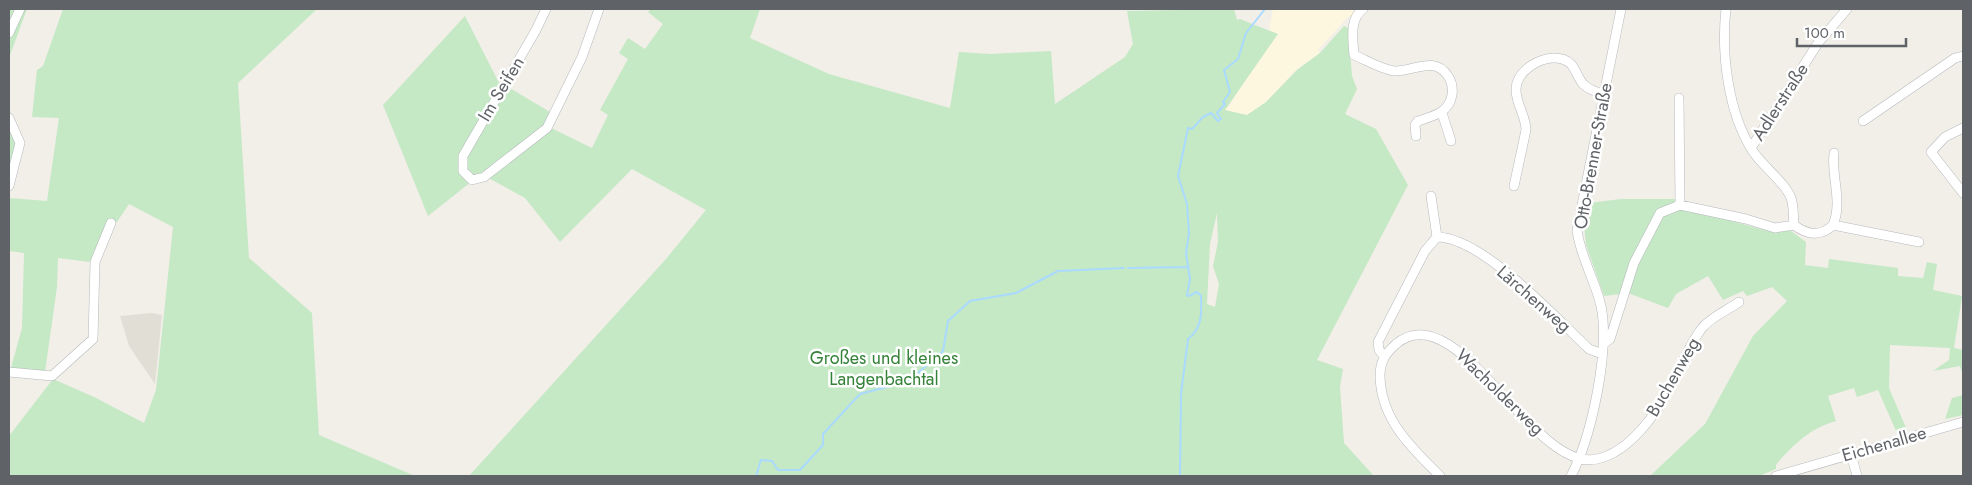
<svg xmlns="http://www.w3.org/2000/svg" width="1972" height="485" viewBox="0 0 1972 485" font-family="Jost,sans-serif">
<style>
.commercial{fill:#fef7e0}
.education{fill:#e1ded6}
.green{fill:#c5e8c5;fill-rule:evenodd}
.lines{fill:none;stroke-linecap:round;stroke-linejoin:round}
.stream{stroke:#aadaff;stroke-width:2}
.minor-casing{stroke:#b5b8bc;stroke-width:10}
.minor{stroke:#fff;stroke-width:9}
.labels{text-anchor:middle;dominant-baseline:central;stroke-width:5;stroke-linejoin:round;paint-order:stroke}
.street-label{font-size:18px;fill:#5f6368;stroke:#fff}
.park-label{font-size:18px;fill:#348238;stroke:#fff}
</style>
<rect width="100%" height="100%" fill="#f1efe8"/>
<!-- commercial -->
<path class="commercial" d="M1273 9H1362L1347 18 1318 50 1320 53 1297 69 1266 103 1247 115 1224 111 1231 103 1269 31Z"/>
<!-- education -->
<path class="education" d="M152 313 162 315 155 384 129 346 120 316Z"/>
<!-- green -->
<path class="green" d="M9 9H27L9 58 10 111 22 143 9 193Z
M63 9H317L238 83 249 258 312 313 319 435 415 476H9V436L53 379 94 397 144 423 156 390 173 227 129 204 90 262 58 258 57 287 44 379 9 375 22 328 24 253 9 251V198L47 201 59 118 32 117 37 70 43 66Z
M651 9H760L750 38 829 74 950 108 959 52 990 54 1051 51 1055 104 1125 57 1133 44 1127 11 1234 9 1237 20 1240 19 1278 34 1225 110 1247 115 1266 102 1297 70 1320 53 1344 26 1348 28 1352 76 1357 89 1345 114 1376 129 1408 185 1317 360 1343 369 1340 387 1344 443 1374 476H469L666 259 706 210 632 169 560 242 525 198 481 174 428 216 383 105 465 16 498 81 550 112 549 127 592 148 608 115 600 110 628 59 619 53 628 38 645 49 663 24 648 12ZM1217 213 1218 242 1213 266 1219 284 1215 307 1207 304 1210 244Z
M1621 199H1676L1689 209 1764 230 1776 232 1788 229 1806 242 1805 265 1828 268 1829 259 1898 268V276L1923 278 1927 262 1937 264 1933 290 1962 296 1954 348 1963 350V375L1960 366 1933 371 1949 360 1950 348 1890 345 1889 388 1907 430 1897 433 1878 390 1857 397 1854 388 1828 396 1836 421C1812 427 1791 446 1776 465V469L1759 476H1650L1705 424 1753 336 1787 301 1772 287 1747 296 1743 291 1723 300 1708 276 1676 294 1668 308 1628 293 1604 296 1586 245 1584 225 1589 203Z
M1963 395V415L1945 419 1952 398Z"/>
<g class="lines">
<!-- stream -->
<path class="stream" d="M1128 268 1188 267
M756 476 761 460 772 461 778 470H800L823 445V434L860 394 909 381 943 351 948 321 970 301 1016 293 1058 271 1124 268
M1180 476 1181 394 1188 339C1202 329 1202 312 1201 296L1197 292 1189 296 1187 295 1190 279 1186 253 1189 233 1187 204 1178 176 1188 128 1192 129 1203 117 1211 113 1218 121 1221 119 1217 113 1225 104 1223 102 1230 92 1224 70 1238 59 1246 33 1265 9"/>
<defs>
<path id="minor" d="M546 9 536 30 463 156V171L472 180 484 177 547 128 582 57 599 9
M1363 9C1349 19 1353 40 1354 55 1366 60 1381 69 1394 71 1413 72 1434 55 1448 76 1452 82 1453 88 1452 95 1449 113 1433 116 1418 121L1415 125 1416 136
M9 33 20 9
M1679 98 1680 205
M1442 113 1451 141
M9 118 20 143 9 186
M1863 121 1955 58 1963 56
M1963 128 1945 137 1931 152 1963 193
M1751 148 1818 43 1847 9
M1834 153C1831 177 1843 201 1833 225L1919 242
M1514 186 1526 130C1526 116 1516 104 1516 90 1516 79 1523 71 1532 65 1543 58 1560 54 1571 64 1576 70 1578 78 1583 84 1588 89 1596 92 1603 94
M1431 196 1437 237C1482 237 1556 318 1589 349L1602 354
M1794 225C1807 235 1821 237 1833 225
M1603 344 1610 339 1634 263 1660 213 1680 205 1746 219 1775 228 1794 225C1793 216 1794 206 1791 198 1785 182 1762 166 1752 150 1728 112 1721 53 1726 9
M1384 356 1379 350 1378 342 1425 251 1437 237
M9 372 52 376 93 339 95 262 111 223
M1851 454 1857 476
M1440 476C1411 447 1381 420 1380 376 1380 361 1386 353 1396 344 1458 292 1533 474 1597 459 1630 452 1657 413 1672 384 1682 365 1688 346 1702 328 1711 317 1728 310 1739 302
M1571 476C1592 436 1610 350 1601 306 1595 280 1580 256 1577 230L1621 9
M1776 476 1963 422"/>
</defs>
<!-- minor casing -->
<use href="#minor" class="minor-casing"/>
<!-- minor -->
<use href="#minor" class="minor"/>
</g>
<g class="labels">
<!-- street labels -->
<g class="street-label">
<text transform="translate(501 89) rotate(-59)">Im Seifen</text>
<text transform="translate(1780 102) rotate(-57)">Adlerstraße</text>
<text transform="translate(1593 156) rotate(-80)">Otto-Brenner-Straße</text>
<text transform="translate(1534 299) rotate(41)">Lärchenweg</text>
<text transform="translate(1673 377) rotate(-60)">Buchenweg</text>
<text transform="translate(1500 392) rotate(44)">Wacholderweg</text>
<text transform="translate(1884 444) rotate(-16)">Eichenallee</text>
</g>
<!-- park labels -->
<g class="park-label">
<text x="884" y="358">Großes und kleines<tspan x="884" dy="21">Langenbachtal</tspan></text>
</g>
</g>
<!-- border -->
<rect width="1972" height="485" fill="none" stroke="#5f6368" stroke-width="20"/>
<!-- scale -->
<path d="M1797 38v8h109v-8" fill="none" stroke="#5f6368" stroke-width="2.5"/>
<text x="1804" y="38" font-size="15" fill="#5f6368" stroke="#ffffff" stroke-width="4" paint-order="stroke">100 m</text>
</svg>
